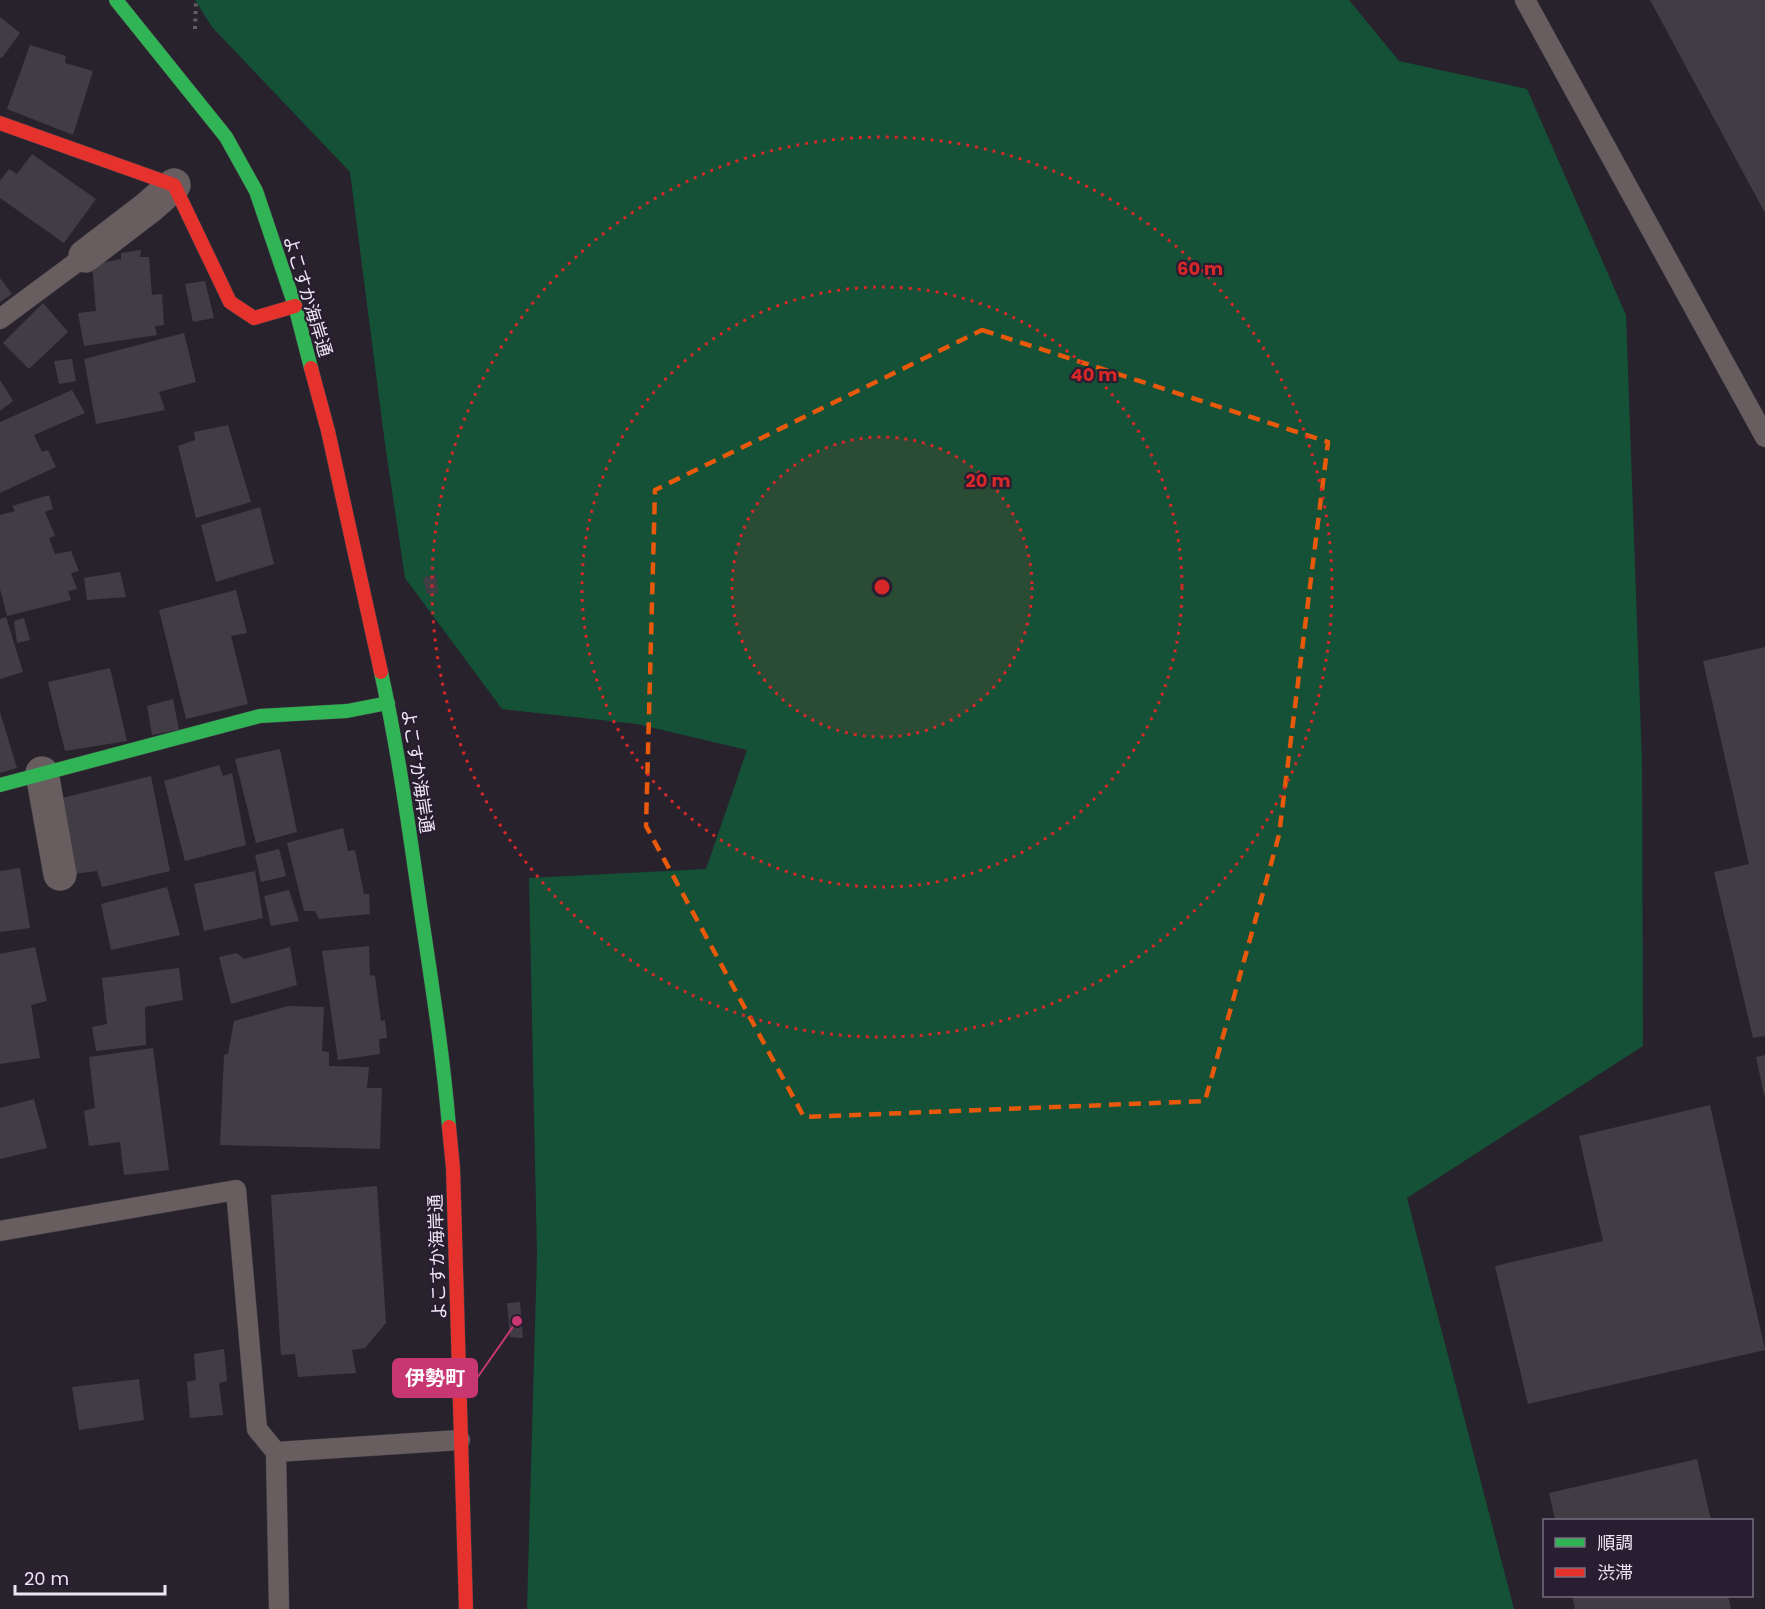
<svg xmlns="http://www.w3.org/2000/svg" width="1765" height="1609" viewBox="0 0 1765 1609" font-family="Poppins,'Noto Sans JP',sans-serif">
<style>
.forest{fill:#145136}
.building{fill:#423d45}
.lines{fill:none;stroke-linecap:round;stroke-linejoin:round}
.lane-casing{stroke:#433e47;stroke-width:21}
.street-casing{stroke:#433e47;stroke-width:34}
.fast-casing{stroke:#433e47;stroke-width:15}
.jam-casing{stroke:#433e47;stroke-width:15}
.path{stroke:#645d60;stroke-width:4;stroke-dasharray:3 4.5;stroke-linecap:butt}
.lane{stroke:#685e5f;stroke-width:20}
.street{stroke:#685e5f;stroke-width:33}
.fast{stroke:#30b455;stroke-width:14}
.jam{stroke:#e5322d;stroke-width:14}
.marked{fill:none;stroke:#e8590c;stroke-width:4.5;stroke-dasharray:12 8;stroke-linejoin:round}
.ring{fill:none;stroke:#d62828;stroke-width:3;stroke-dasharray:3 6}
.labels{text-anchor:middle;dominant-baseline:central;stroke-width:4.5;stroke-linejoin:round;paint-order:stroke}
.street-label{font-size:18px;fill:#ece5f3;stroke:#281d31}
.centre{fill:#d62828;stroke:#281d31;stroke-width:3}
.ring-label{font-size:18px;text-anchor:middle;font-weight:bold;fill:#d62828;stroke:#281d31;stroke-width:4.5;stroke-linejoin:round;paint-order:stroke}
.leader{fill:none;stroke:#c83772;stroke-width:2}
.callout-dot{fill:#c83772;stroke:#281d31;stroke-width:2}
.callout{fill:#c83772;stroke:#c83772;stroke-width:2}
.callout-label{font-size:20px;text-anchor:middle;font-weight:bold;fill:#fff}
</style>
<rect width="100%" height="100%" fill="#27222c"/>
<!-- forest -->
<path class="forest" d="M195 0H1349L1399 61 1527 89 1626 315 1642 763 1643 1046 1407 1198 1514 1609H527L537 1255 529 878 706 869 747 750 637 724 502 709 405 578 385 444 350 172 212 27Z"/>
<!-- building -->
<path class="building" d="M1650 0H1765V213Z
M0 17 20 33 2 58 0 57Z
M30 45 66 56 65 63 93 71 73 135 7 109Z
M32 154 96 199 64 243 0 198V181L9 169 17 174Z
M141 250 140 257H149L152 295 162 294 164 325 155 326 157 335 84 346 78 313 96 311 92 265 121 259V253Z
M0 278 12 294 0 302Z
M205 281 214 318 193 322 185 284Z
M43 303 68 332 29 369 3 343Z
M184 333 196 382 159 392 165 410 96 424 84 359Z
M72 359 76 381 59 384 54 361Z
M0 380 13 401 0 411Z
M72 390 85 413 34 435 42 452 48 450 56 467 0 493V422Z
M228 425 251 502 196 518 178 446 195 440 194 432Z
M49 495 53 509 45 512 55 536 49 538 55 554 71 551 79 571 71 573 77 589 68 591 71 600 7 616 0 589V515L15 511 12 506Z
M260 507 274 564 216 582 201 525Z
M120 572 126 597 87 600 84 578Z
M436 574 438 593 427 594 423 578Z
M236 590 247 633 231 636 248 704 186 719 159 610Z
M6 617 23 672 0 679V619Z
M24 618 30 640 17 643 14 621Z
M1765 647V1036L1753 1038 1714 872 1749 864 1703 661Z
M110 668 127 741 65 751 48 682Z
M173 699 179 730 152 735 147 706Z
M0 712 17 768 0 773Z
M280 749 297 832 256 843 235 759Z
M219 765 223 776 232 773 246 845 185 861 164 781Z
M151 776 170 871 102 887 97 871 73 874 58 799Z
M343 828 348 851 355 850 364 894H369L370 914 319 919 315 911H304L287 843Z
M279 849 286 876 261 882 255 855Z
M20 868 30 928 0 932V871Z
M255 871 263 918 204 931 194 884Z
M167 887 180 935 111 950 101 904Z
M289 890 299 921 271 926 264 896Z
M369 946 370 975 375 976 381 1021 385 1020 387 1038 379 1039 380 1054 338 1060 322 951Z
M35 947 47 1001 31 1005 40 1058 0 1064V954Z
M290 947 297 985 231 1004 219 957 237 953 244 959Z
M179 968 183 1000 145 1007 146 1045 96 1051 92 1027 107 1024 102 978Z
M288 1006 324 1007 322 1051 329 1052V1066L369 1067 367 1088H382L380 1149 220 1145 224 1055 228 1054 234 1021Z
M153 1048 169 1170 124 1175 120 1142 89 1146 84 1111 95 1108 89 1057Z
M1765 1055V1095H1764L1756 1057Z
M34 1099 47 1148 0 1159V1108Z
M1710 1105 1765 1350 1528 1404 1495 1266 1603 1241 1579 1136Z
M377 1186 386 1323 365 1348 352 1350 356 1373 298 1377 295 1354 281 1355 271 1195Z
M520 1302 523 1338 510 1337 507 1303Z
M224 1349 227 1381 219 1383 223 1415 190 1418 187 1382 196 1380 194 1354Z
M139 1379 144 1420 79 1430 72 1387Z
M1697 1459 1711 1520H1555L1549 1493Z
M1572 1596H1728L1731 1609H1575Z"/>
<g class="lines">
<defs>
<path id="lane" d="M1525 0 1765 437
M0 319 85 256
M0 1231 236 1190 257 1429 276 1452 460 1440
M276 1452 279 1609"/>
<path id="street" d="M85 256 149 207 174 185
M42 773 60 874"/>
<path id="fast" d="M116 0 226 137 256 191 295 306 311 368
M381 672C398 749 409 828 420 905 431 979 443 1053 449 1127
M0 785 260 716 347 711 388 703"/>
<path id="jam" d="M0 123 174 185 230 302 254 318 295 306
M311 368 328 431 381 672
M449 1127 453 1168 466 1609"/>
</defs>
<!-- lane casing -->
<use href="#lane" class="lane-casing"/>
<!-- street casing -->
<use href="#street" class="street-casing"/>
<!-- fast casing -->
<use href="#fast" class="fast-casing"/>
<!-- jam casing -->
<use href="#jam" class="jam-casing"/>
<!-- path -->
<path class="path" d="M195 29 196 0"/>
<!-- lane -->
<use href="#lane" class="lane"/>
<!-- street -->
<use href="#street" class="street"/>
<!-- fast -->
<use href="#fast" class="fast"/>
<!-- jam -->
<use href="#jam" class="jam"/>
</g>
<!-- marked area -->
<path class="marked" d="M982 330 1328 442 1279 835 1205 1101 804 1117 646 826 655 490Z"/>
<!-- distance rings -->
<circle cx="882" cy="587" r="150" fill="#d62828" fill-opacity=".12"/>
<g class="ring">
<circle cx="882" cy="587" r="150"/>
<circle cx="882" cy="587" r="300"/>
<circle cx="882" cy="587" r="450"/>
</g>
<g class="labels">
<!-- street labels -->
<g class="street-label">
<text transform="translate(308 296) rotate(73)">よこすか海岸通</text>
<text transform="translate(418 771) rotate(81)">よこすか海岸通</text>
<text transform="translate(437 1257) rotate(-92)">よこすか海岸通</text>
</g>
</g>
<circle cx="882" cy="587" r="9" class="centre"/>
<g class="ring-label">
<text x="1200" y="275">60 m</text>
<text x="1094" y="381">40 m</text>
<text x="988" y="487">20 m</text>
</g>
<!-- callouts -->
<path class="leader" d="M517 1321L477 1378"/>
<circle class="callout-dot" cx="517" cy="1321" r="6"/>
<rect class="callout" x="393" y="1359" width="84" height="38" rx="6"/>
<g class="callout-label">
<text x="435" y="1385">伊勢町</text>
</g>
<!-- legend -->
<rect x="1543" y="1519" width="210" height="78" fill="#281d31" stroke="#766d7f" stroke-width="1.5"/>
<rect x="1555" y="1538" width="30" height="9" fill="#30b455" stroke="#766d7f" stroke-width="1.5"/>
<text x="1597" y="1549" font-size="18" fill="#ece5f3">順調</text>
<rect x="1555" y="1568" width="30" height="9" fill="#e5322d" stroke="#766d7f" stroke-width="1.5"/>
<text x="1597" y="1579" font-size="18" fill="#ece5f3">渋滞</text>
<!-- scale -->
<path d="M15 1585v9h150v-9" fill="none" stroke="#ece5f3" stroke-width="3"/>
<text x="24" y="1585" font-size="18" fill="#ece5f3" stroke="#281d31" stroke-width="4.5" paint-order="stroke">20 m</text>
</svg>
